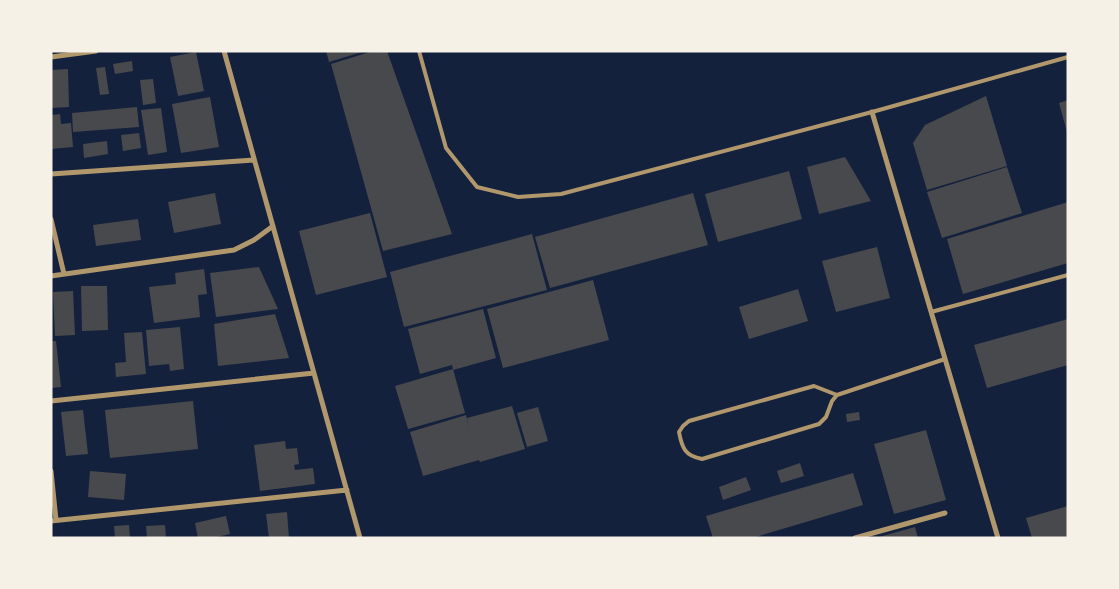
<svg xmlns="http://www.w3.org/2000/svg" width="1119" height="589" viewBox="0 0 1119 589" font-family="Commissioner,sans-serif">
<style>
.building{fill:#48494c}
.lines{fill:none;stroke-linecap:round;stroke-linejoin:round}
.service{stroke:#b1986c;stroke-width:4}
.minor{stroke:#b1986c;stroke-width:5}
</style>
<rect width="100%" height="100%" fill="#14213d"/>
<!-- building -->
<path class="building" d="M326 51H361L362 52 329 62Z
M373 51H387L452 234 383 251 331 64Z
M196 52 204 91 178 96 170 57Z
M132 61 133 71 115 74 113 64Z
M105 67 109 94 100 95 96 68Z
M68 69 69 107 51 108V70Z
M153 79 156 103 143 105 140 80Z
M986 96 1007 166 927 190 913 143 925 125Z
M210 97 219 147 181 153 172 104Z
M1068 100V132H1067L1059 103Z
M137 107 139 127 73 132 72 113Z
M161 108 167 152 148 155 141 110Z
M60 114 61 124 71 123 73 147 51 149V115Z
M139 133 141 148 123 151 121 135Z
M107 141 108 154 84 158 83 144Z
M845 157 871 201 819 214 807 167Z
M1007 167 1022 213 942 238 927 192Z
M789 171 802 219 718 242 705 194Z
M215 193 221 224 174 233 168 202Z
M693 193 708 245 550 288 535 237Z
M1068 202V263L963 294 947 239Z
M370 213 387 277 316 295 299 231Z
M138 219 141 240 96 246 93 225Z
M532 234 547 290 404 327 390 272Z
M877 247 890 298 836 312 822 261Z
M259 267 278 309 216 317 210 273Z
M204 269 207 294 198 295 200 317 154 323 149 287 176 284 175 273Z
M593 280 609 340 503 368 487 309Z
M81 286H107L108 330 82 331Z
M798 289 808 321 749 339 739 307Z
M73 291 75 335 55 336 53 292Z
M483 309 496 358 453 370 452 365 420 374 408 329Z
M275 314 289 358 218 366 214 324Z
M1068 319V365L987 388 974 345Z
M180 327 184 369 170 371 169 364 149 366 146 330Z
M142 332 146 374 116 377 115 363 126 362 124 333Z
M51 341H56L61 387 51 388Z
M453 369 465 413 408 429 395 386Z
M193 401 198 449 110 458 105 410Z
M512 406 525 449 480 462 479 460 423 476 410 432 466 415 469 428 467 418Z
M538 407 548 441 527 447 517 413Z
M83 410 88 454 66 456 61 412Z
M859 412 860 420 847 422 846 414Z
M926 430 946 500 894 514 874 444Z
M285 441 286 449 297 448 299 464 294 465 295 470 313 468 315 484 260 491 254 445Z
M800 463 804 476 781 483 777 471Z
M90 471 126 474 124 500 88 497Z
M853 473 863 505 752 538H713L706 516Z
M746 477 751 490 723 500 719 487Z
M1068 506V538H1032L1026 518Z
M287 512 289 538H269L266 514Z
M226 516 230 534 212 538H198L195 523Z
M129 525 130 538H115L114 526Z
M165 525 166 538H147L146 526Z
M915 527 918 538H880L879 537Z"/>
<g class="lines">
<!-- service -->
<path class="service" d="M419 51 446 148 477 187 518 197 561 194 872 112 1068 57
M931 312 1068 275
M837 395 832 401 826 417 819 424 702 459C685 456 682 448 679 432L683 426 689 421 814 386 837 395 945 359"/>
<!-- minor -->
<path class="minor" d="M224 51 360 538
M51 57 96 51
M872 112 998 538
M51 174 254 160
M51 219 64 274
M51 276 234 250 254 240 273 226
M51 401 314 373
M51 471 56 520
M51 521 347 490
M855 538 945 513"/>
</g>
<!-- border -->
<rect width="1119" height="589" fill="none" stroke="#f6f1e7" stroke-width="105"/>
</svg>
